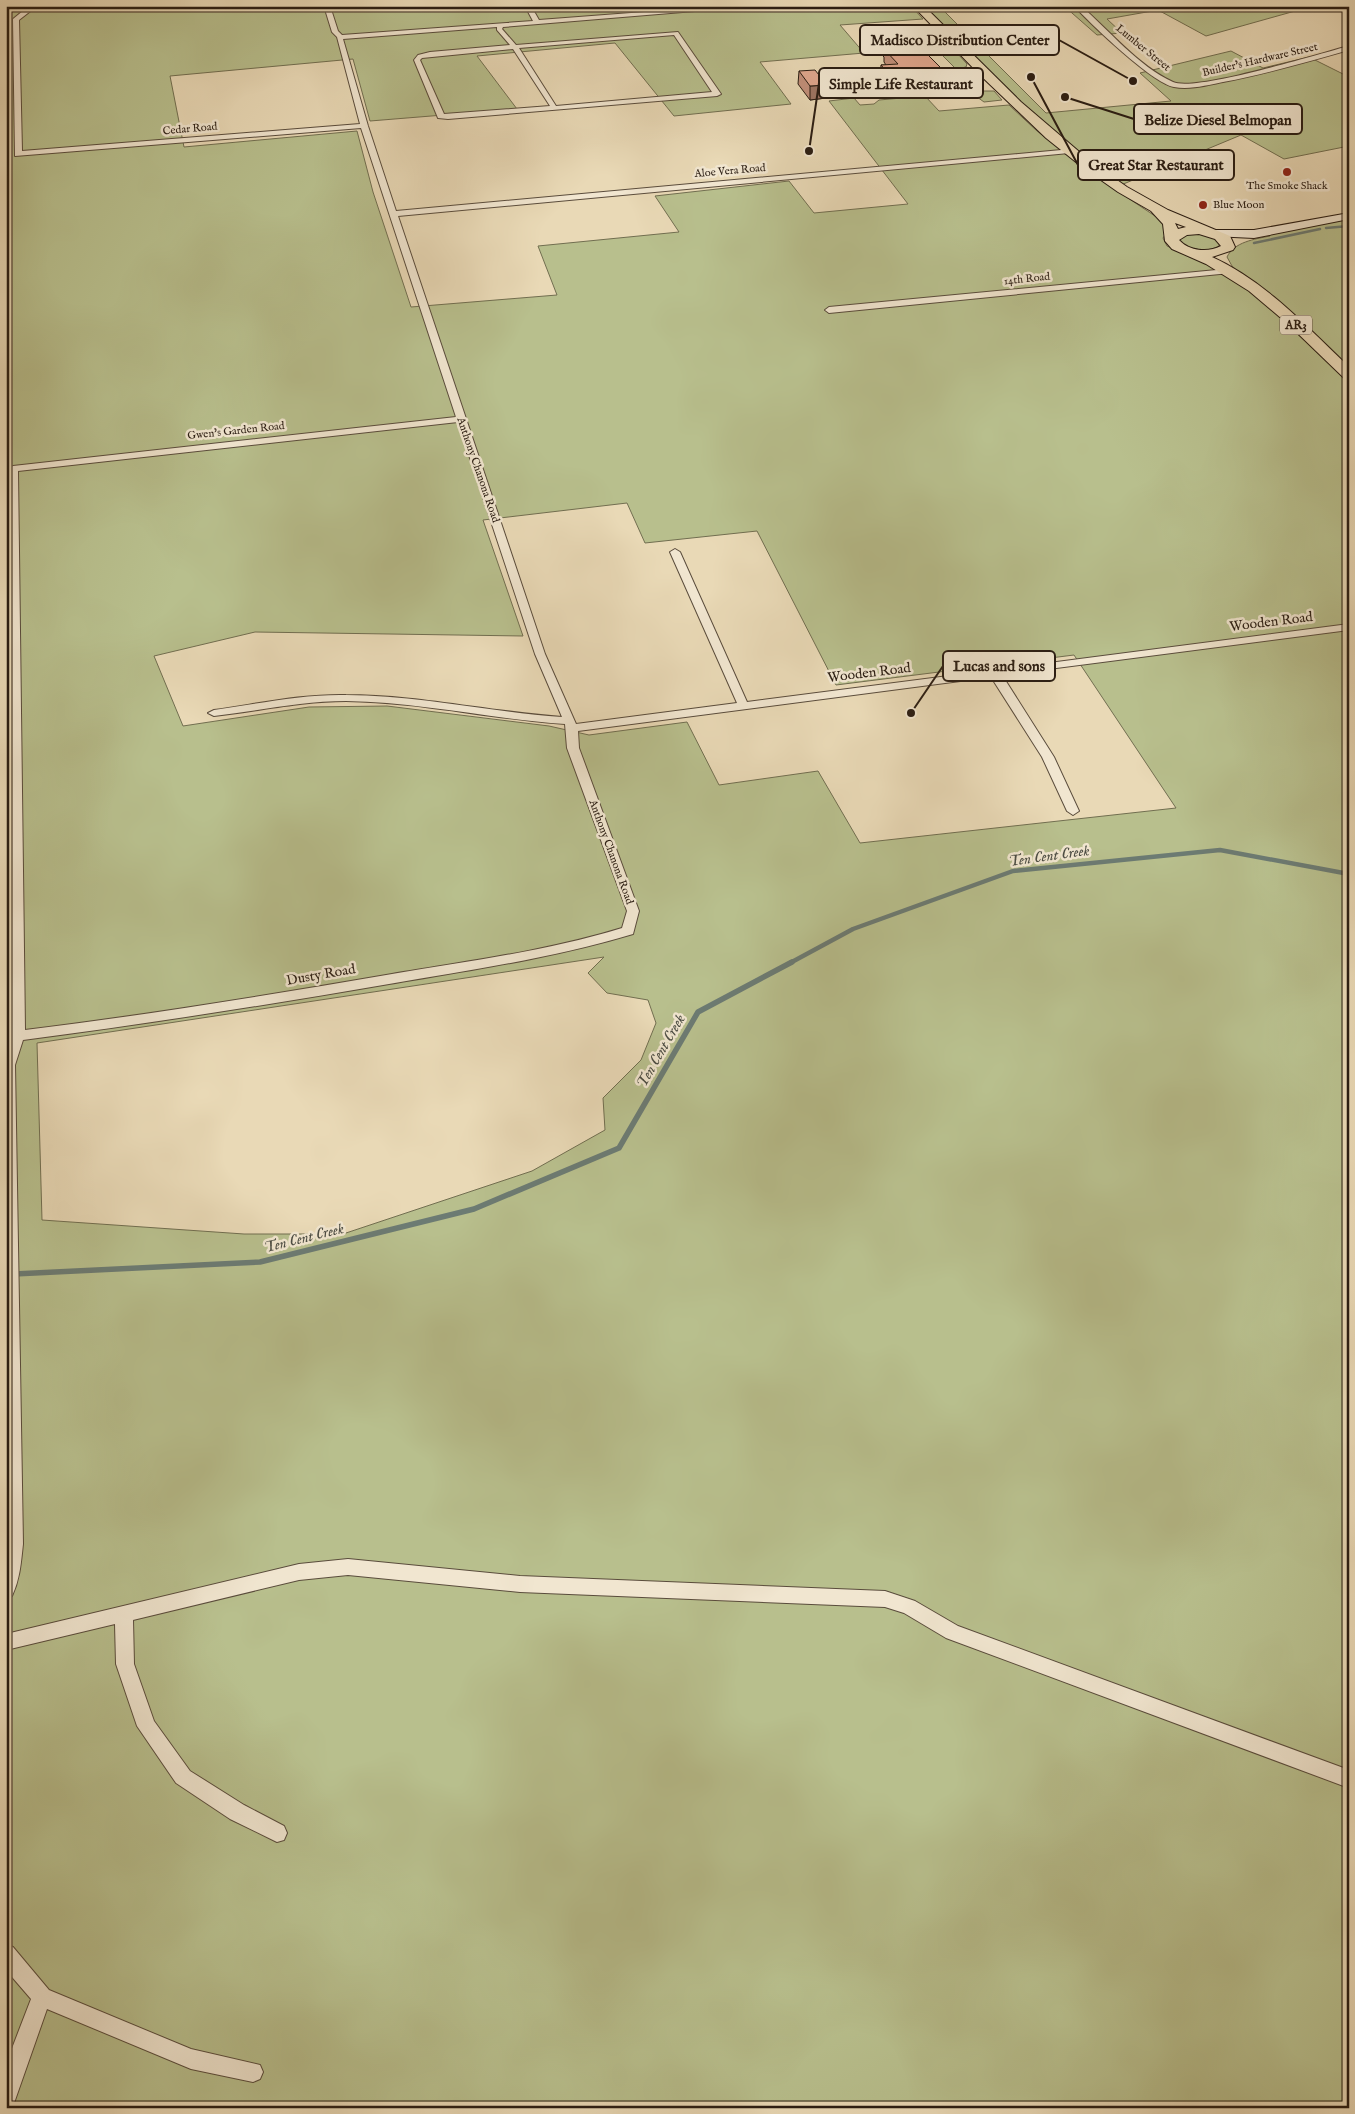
<svg xmlns="http://www.w3.org/2000/svg" width="1355" height="2114" viewBox="0 0 1355 2114" font-family="'IM FELL English',serif">
<style>
.green{fill:#b8bf8d;stroke:#716e50;fill-rule:evenodd}
.lines{fill:none;stroke-linecap:round;stroke-linejoin:round}
.stream-far2{stroke:#6c7b73;stroke-width:2.5}
.stream-far1{stroke:#6c7b73;stroke-width:4.5}
.stream{stroke:#6c7b73;stroke-width:5.5}
.street-casing{stroke:#5a4c3c;stroke-width:2}
.secondary-casing{stroke:#2a1d13;stroke-width:2}
.primary-casing{stroke:#2a1d13;stroke-width:2}
.street{fill:#f1e6d0;fill-rule:evenodd}
.secondary{fill:#f1e6d0;fill-rule:evenodd}
.primary{fill:#e9d9b6;fill-rule:evenodd}
.wall{fill:#c2907b;stroke:#2a1d13}
.shaded-wall{fill:#9e7664;stroke:#2a1d13}
.building{fill:#e1a88f;stroke:#2a1d13}
.poi-dot{fill:#8f2418;stroke:#f1e6d0;stroke-width:2}
.labels{text-anchor:middle;dominant-baseline:central;stroke-width:5;stroke-linejoin:round;paint-order:stroke}
.far-street-label{font-size:11px;fill:#2a1d13;stroke:#f1e6d0}
.far-poi-label{font-size:11px;fill:#2a1d13;stroke:#f1e6d0}
.shield{fill:#f1e6d0;stroke:#66594c;stroke-width:1}
.shield-label{font-size:12px;font-weight:bold;fill:#2a1d13}
.street-label{font-size:14px;fill:#2a1d13;stroke:#f1e6d0}
.water-label{font-size:15px;font-style:italic;fill:#4b4c43;stroke:#f1e6d0}
.leader{fill:none;stroke:#2a1d13;stroke-width:2}
.callout-dot{fill:#2a1d13;stroke:#f1e6d0;stroke-width:2}
.callout{fill:#f1e6d0;stroke:#2a1d13;stroke-width:2}
.callout-label{font-size:15px;text-anchor:middle;font-weight:bold;fill:#2a1d13}
</style>
<rect width="100%" height="100%" fill="#e9d9b6"/>
<filter id="stains"><feTurbulence type="fractalNoise" baseFrequency=".004" numOctaves="4"/><feColorMatrix values="0 0 0 0 .2 0 0 0 0 .09 0 0 0 0 .02 0 0 0 .5 -.17"/></filter>
<radialGradient id="worn" r=".72"><stop offset=".6" stop-color="#630" stop-opacity="0"/><stop offset="1" stop-color="#630" stop-opacity=".3"/></radialGradient>
<!-- green -->
<path class="green" d="M6 6H911L923 19 840 25 864 53 760 62 791 104 674 116 615 43 477 56 517 109 370 121 353 59 170 76 184 147 357 131 373 192 411 307 557 295 538 246 679 232 655 196 789 181 814 213 908 204 829 101 854 98 860 105 874 104 879 100 925 96 939 111 1009 105 1037 131 1092 174 1164 222 1167 232 1163 238 1167 246 1220 269 1260 299 1349 382V2108H6ZM627 503 645 543 757 531 836 685 1074 655 1176 808 860 843 818 771 719 785 687 722 589 735 549 726 387 706 309 707 183 726 154 656 255 632 523 636 483 520ZM604 957 588 973 607 993 648 1000 656 1023 641 1060 603 1098 605 1130 532 1171 343 1234H244L42 1220 37 1043Z
M923 6H939L1046 113 1171 101 1140 73 1231 51 1263 68 1309 57 1349 77V146L1284 159 1241 135 1121 185 1047 129Z
M1064 6H1313L1206 36 1158 10 1107 19 1122 33 1097 35Z
M948 52 957 53 967 64 966 67 956 69 940 53Z
M981 91H994L1002 100 984 102 973 94Z
M1349 215V369L1232 266 1227 257C1234 242 1255 239 1270 236L1262 231Z
M1198 233 1211 236 1220 243 1219 246C1206 253 1190 250 1179 241V238L1186 234Z"/>
<g class="lines">
<!-- stream-far2 -->
<path class="stream-far2" d="M1326 228 1349 226
M1254 243 1320 229"/>
<!-- stream-far1 -->
<path class="stream-far1" d="M790 963 853 929 1013 871 1220 850 1349 874"/>
<!-- stream -->
<path class="stream" d="M14 1274 260 1262 474 1209 619 1148 698 1012 792 962"/>
<defs>
<path id="street" d="M29 6H37L19 20 22 151 360 124 337 37 332 32 324 6H330L338 31 342 35 533 21 525 6H531L539 20 723 6H755L503 27 502 29 516 45 678 32 721 94 717 96 448 119 438 118 414 60 418 55 430 52 510 45 497 30V27L343 39 368 126 396 211 1072 149 1073 151 1069 153 398 216 545 654 576 724 737 703 670 552 675 549 680 552 747 702 1349 624V630L1002 675 1054 757 1079 811 1073 815 1067 811 1042 757 991 677 578 731 579 748 639 911 633 934C553 958 471 970 389 984 267 1005 146 1024 23 1040L15 1065 23 1544C21 1562 20 1579 12 1596L6 1598V1050L11 1036 8 469 13 466 456 417 361 128 15 156 13 19ZM674 35 712 92 556 106 519 48ZM513 49 550 106 444 114 420 60 422 58ZM458 422 535 654 562 717C490 712 418 695 346 695 302 694 258 704 214 710L208 713 214 716C258 711 302 701 346 701 419 702 492 719 565 724L567 748 627 911 622 928C547 951 469 961 392 974 270 995 148 1015 25 1030L18 471Z
M1074 6H1081C1110 31 1138 66 1173 82 1196 92 1318 54 1349 46V50C1307 62 1266 74 1223 82 1208 85 1190 90 1174 87 1152 83 1091 24 1074 6Z
M1227 269H1230V273L829 313 825 310 829 307Z
M348 1559 520 1576 885 1591 915 1601 958 1626 1349 1770V1788L946 1638 904 1613 885 1607 520 1592 348 1575 299 1580 133 1620 134 1664 154 1721 190 1771 244 1805 284 1826 287 1833 284 1840 277 1842 230 1819 176 1783 137 1726 116 1664 115 1624 6 1650V1634L299 1564Z
M6 1944 13 1947 49 1990 191 2049 260 2065 263 2072 260 2079 253 2082 191 2069 47 2009 13 2106 6 2108V2064L31 1999 6 1970Z"/>
<path id="secondary" d="M1349 213V219L1254 238 1213 236 1207 233 1213 230H1254Z"/>
<path id="primary" d="M913 6H924L1021 102 1090 161 1127 187 1168 210 1230 236 1235 247 1233 250 1212 257C1265 281 1307 327 1349 367V379L1344 378 1288 324 1249 291 1206 264 1172 249 1165 241 1163 224 1151 211 1118 192 1081 166 1046 138 980 75ZM1175 223 1186 227 1178 229ZM1199 234 1215 239 1221 246C1208 253 1189 251 1179 240L1187 235Z"/>
</defs>
<!-- street casing -->
<use href="#street" class="street-casing"/>
<!-- secondary casing -->
<use href="#secondary" class="secondary-casing"/>
<!-- primary casing -->
<use href="#primary" class="primary-casing"/>
<!-- street -->
<use href="#street" class="street"/>
<!-- secondary -->
<use href="#secondary" class="secondary"/>
<!-- primary -->
<use href="#primary" class="primary"/>
</g>
<!-- wall -->
<path class="wall" d="M884 44 908 47 946 88 893 93 880 77 881 65H886L884 62V57L883 56Z
M799 71 827 85 826 98 810 100 798 84Z"/>
<!-- shaded-wall -->
<path class="shaded-wall" d="M948 75 946 88 893 93 894 80Z
M827 85 826 98 810 100V86Z"/>
<!-- building -->
<path class="building" d="M903 42 908 47 919 46 948 75 894 80 881 65 898 64 884 49H888L884 44Z
M815 70 827 85 810 86 799 71Z"/>
<!-- markers -->
<g class="poi-dot">
<circle cx="1287" cy="172" r="5"/>
<circle cx="1203" cy="205" r="5"/>
</g>
<g class="labels">
<!-- far-street labels -->
<g class="far-street-label">
<text transform="translate(1143 48) rotate(39)">Lumber Street</text>
<text transform="translate(1260 60) rotate(-13)">Builder's Hardware Street</text>
<text transform="translate(190 129) rotate(-5)">Cedar Road</text>
<text transform="translate(730 171) rotate(-5)">Aloe Vera Road</text>
<text transform="translate(1027 279) rotate(-6)">14th Road</text>
<text transform="translate(236 431) rotate(-6)">Gwen's Garden Road</text>
<text transform="translate(478 470) rotate(71)">Anthony Chanona Road</text>
<text transform="translate(611 852) rotate(70)">Anthony Chanona Road</text>
</g>
<!-- far-poi labels -->
<g class="far-poi-label">
<text x="1287" y="186">The Smoke Shack</text>
<text x="1213" y="205" text-anchor="start">Blue Moon</text>
</g>
<!-- shield labels -->
<rect class="shield" x="1280" y="315.5" width="32" height="19" rx="4"/>
<g class="shield-label">
<text x="1296" y="325">AR3</text>
</g>
<!-- street labels -->
<g class="street-label">
<text transform="translate(1271 622) rotate(-7)">Wooden Road</text>
<text transform="translate(869 673) rotate(-7)">Wooden Road</text>
<text transform="translate(321 975) rotate(-10)">Dusty Road</text>
</g>
<!-- water labels -->
<g class="water-label">
<text transform="translate(1049 856) rotate(-8)">Ten Cent Creek</text>
<text transform="translate(661 1051) rotate(-60)">Ten Cent Creek</text>
<text transform="translate(304 1238) rotate(-14)">Ten Cent Creek</text>
</g>
</g>
<!-- callouts -->
<path class="leader" d="M1133 81L1059 40M809 151L819 83M1065 97L1134 119M1031 77L1078 165M911 713L943 666"/>
<g class="callout-dot">
<circle cx="1133" cy="81" r="5"/>
<circle cx="809" cy="151" r="5"/>
<circle cx="1065" cy="97" r="5"/>
<circle cx="1031" cy="77" r="5"/>
<circle cx="911" cy="713" r="5"/>
</g>
<g class="callout">
<rect x="860" y="25" width="199" height="30" rx="5"/>
<rect x="819" y="68" width="164" height="30" rx="5"/>
<rect x="1134" y="104" width="168" height="30" rx="5"/>
<rect x="1078" y="150" width="156" height="30" rx="5"/>
<rect x="943" y="651" width="112" height="30" rx="5"/>
</g>
<g class="callout-label">
<text x="960" y="45">Madisco Distribution Center</text>
<text x="901" y="89">Simple Life Restaurant</text>
<text x="1218" y="125">Belize Diesel Belmopan</text>
<text x="1156" y="170">Great Star Restaurant</text>
<text x="999" y="671">Lucas and sons</text>
</g>
<!-- margin -->
<rect width="1355" height="2114" fill="none" stroke="#e9d9b6" stroke-width="25"/>
<rect x="8" y="8" width="1340" height="2099" fill="none" stroke="#2a1d13" stroke-width="2.5"/>
<rect x="12" y="12" width="1330" height="2089" fill="none" stroke="#2a1d13"/>
<rect width="100%" height="100%" filter="url(#stains)"/>
<rect width="100%" height="100%" fill="url(#worn)"/>
</svg>
